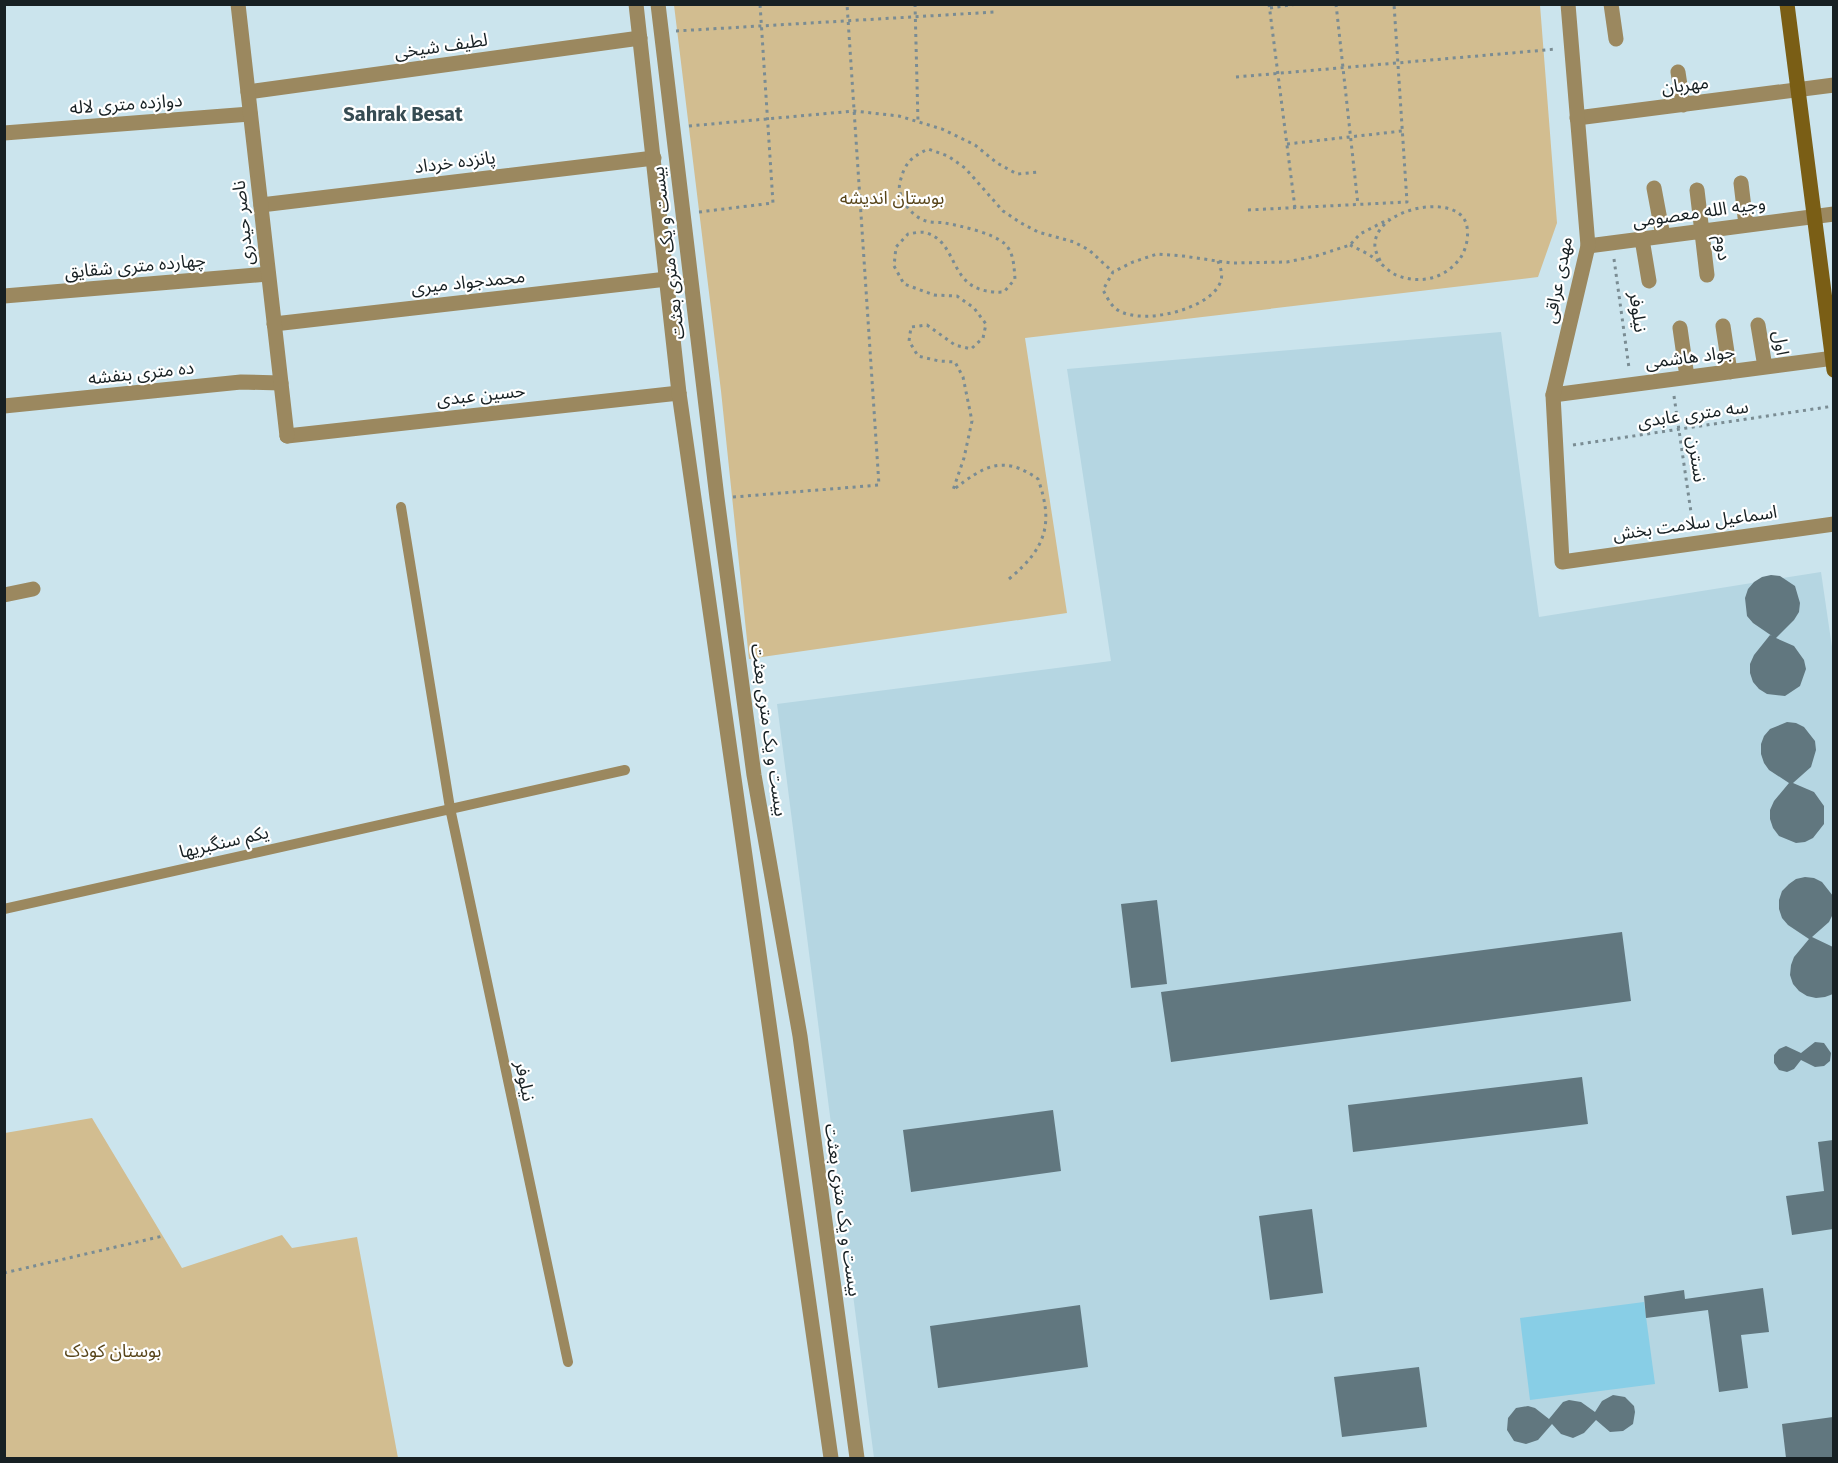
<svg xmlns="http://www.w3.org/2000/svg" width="1838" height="1463" viewBox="0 0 1838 1463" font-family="'Fira Sans','Noto Sans Arabic',sans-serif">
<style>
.built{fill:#b5d6e2}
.green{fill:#d2bd90}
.water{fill:#88cee6}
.building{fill:#61777f}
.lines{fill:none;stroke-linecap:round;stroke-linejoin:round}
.path{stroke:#7a8c93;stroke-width:3;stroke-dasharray:3 4.5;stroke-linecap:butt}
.service{stroke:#9b885f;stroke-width:10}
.minor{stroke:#9b885f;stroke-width:15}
.tertiary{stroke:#9b885f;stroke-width:15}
.secondary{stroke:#7a5e15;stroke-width:15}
.labels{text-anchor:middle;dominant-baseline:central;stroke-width:4.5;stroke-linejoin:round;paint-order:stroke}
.street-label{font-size:18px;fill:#172023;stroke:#fff}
.park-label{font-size:18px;fill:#58451a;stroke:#fff}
.neighbourhood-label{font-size:20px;font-weight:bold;fill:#364b52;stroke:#fff}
</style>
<rect width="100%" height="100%" fill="#cbe4ed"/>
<!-- built -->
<path class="built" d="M1501 332 1539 617 1821 572 1834 661 1833 1458H874L777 704 1111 661 1067 369Z"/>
<!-- green -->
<path class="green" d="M674 5H1540L1557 223 1538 277 1025 338 1067 613 749 659 721 391Z
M92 1118 182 1268 282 1235 292 1248 357 1237 398 1458H5V1133Z"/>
<!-- water -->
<path class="water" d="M1644 1302 1655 1384 1530 1400 1520 1318Z"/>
<!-- building -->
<path class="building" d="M1771 575 1780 576 1795 586 1800 603 1799 612 1794 620 1776 638 1794 646 1804 660 1806 669 1800 686 1785 696 1767 694 1759 689 1753 682 1750 673V664L1754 655 1770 635 1772 636 1753 623 1747 616 1745 598 1748 589 1754 582 1762 577Z
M1787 722 1796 723 1804 727 1815 741 1816 750 1811 767 1793 783 1814 792 1824 806V824L1813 838 1805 842 1796 843 1779 836 1773 828 1770 819V810L1774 801 1789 783 1769 770 1764 763 1761 754V744L1764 736 1770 729Z
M1805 877 1814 878 1822 882 1833 896V914L1829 922 1812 937 1833 947V994L1825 997 1816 998 1807 996 1799 991 1793 984 1790 975 1791 965 1794 957 1809 939 1788 925 1782 918 1779 909V900L1782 891 1789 884 1796 879Z
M1157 900 1167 984 1131 988 1121 904Z
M1622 932 1631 1001 1171 1062 1161 992Z
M1815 1042 1824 1043 1831 1053 1830 1061 1824 1066 1815 1067 1801 1060 1794 1069 1787 1072 1779 1070 1774 1063V1055L1779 1049 1786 1046 1801 1053Z
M1582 1077 1588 1124 1353 1152 1348 1105Z
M1053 1110 1061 1171 911 1192 903 1130Z
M1833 1140V1229L1792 1235 1786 1196 1824 1191 1818 1142Z
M1312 1209 1323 1293 1270 1300 1259 1216Z
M1763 1288 1769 1332 1741 1335 1748 1388 1719 1392 1708 1310 1646 1318 1644 1296 1684 1290 1685 1299Z
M1080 1305 1088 1367 938 1388 930 1326Z
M1419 1367 1427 1427 1342 1437 1334 1377Z
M1613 1395 1625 1397 1634 1406 1635 1412 1633 1424 1623 1431 1610 1432 1596 1420 1584 1433 1573 1438 1561 1434 1552 1424 1538 1440 1526 1444 1514 1441 1507 1430 1508 1418 1516 1408 1528 1406 1535 1408 1549 1419 1563 1402 1569 1400 1581 1402 1595 1412 1602 1401Z
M1833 1417V1458H1786L1782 1424Z"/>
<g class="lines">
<!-- path -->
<path class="path" d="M915 4 918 122
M1269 4 1295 208
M1336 4 1358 205
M1270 8 1297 4
M676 31 995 12
M1236 77 1557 49
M689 126 854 111 899 116 942 129 975 145 997 163 1017 174 1039 172
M1287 144 1402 131
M1248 210 1407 202 1394 4
M699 212 773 203 760 4
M1350 245C1358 249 1367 253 1374 258 1381 263 1388 271 1396 275 1418 284 1442 280 1458 261 1466 252 1470 235 1466 223 1456 192 1371 208 1375 248 1376 253 1380 260 1382 265
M1614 259 1629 368
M1218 261C1220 267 1223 273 1221 280 1214 310 1133 329 1113 306 1109 302 1106 295 1103 290L1113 272 1133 262 1157 254 1183 256 1231 263 1287 262 1316 256 1350 245 1360 234 1389 219
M1674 396 1693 526
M1573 445 1834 406
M733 497 879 485 847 4
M1009 579C1046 548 1054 524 1038 479 1003 454 984 466 953 490L964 458 972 421 963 377 955 362 939 361 918 356 909 341 911 327 927 325 955 345 971 349 983 338 986 324 974 308 957 296 934 295 904 284 894 266 896 247 908 234C914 233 922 231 927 233 962 245 946 295 1004 292L1015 279C1014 267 1014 253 1005 244 993 233 961 226 945 223 939 222 932 223 926 221 912 217 896 197 900 182 905 163 910 158 928 149L948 156 965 168 1003 211 1021 223 1038 232 1074 242 1089 250 1113 272
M4 1273 163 1236"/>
<!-- service -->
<path class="service" d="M401 507 450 808 568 1362
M4 909 625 770"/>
<!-- minor -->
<path class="minor" d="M1611 4 1616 39
M1678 72 1683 105
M248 92 640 38
M1577 118 1834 85
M4 133 250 114
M1741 183 1746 225
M1654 188 1663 236
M1697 190 1707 275
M261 205 654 158
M1642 239 1649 281
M1588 246 1834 214
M4 296 268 274
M274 324 667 279
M1758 325 1765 367
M1723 326 1730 372
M1680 328 1687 377
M1553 395 1834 358
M4 406 241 382 281 383
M287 436 679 393
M4 595 33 589"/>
<!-- tertiary -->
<path class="tertiary" d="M238 4 287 436
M636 4 679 393 831 1458
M658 4 717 498 754 775 800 1036 857 1458
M1568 4 1588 246 1553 395 1562 562 1834 524"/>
<!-- secondary -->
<path class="secondary" d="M1787 4 1834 370"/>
</g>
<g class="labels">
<!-- street labels -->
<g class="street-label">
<text transform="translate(441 46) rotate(-8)">لطیف شیخی</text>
<text transform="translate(1685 85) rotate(-7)">مهربان</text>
<text transform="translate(126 104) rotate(-4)">دوازده متری لاله</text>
<text transform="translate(455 162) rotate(-7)">پانزده خرداد</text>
<text transform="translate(1699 212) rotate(-8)">وجیه الله معصومی</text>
<text transform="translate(243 223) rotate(-96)">ناصر حیدری</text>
<text transform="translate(1723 248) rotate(83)">دوم</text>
<text transform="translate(668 253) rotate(-97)">بیست و یک متری بعثت</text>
<text transform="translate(135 266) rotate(-5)">چهارده متری شقایق</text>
<text transform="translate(1558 280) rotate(-79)">مهدی عراقی</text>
<text transform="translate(468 282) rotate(-6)">محمدجواد میری</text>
<text transform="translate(1638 312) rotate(82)">نیلوفر</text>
<text transform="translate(1781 343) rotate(81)">اول</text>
<text transform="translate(1690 357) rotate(-7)">جواد هاشمی</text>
<text transform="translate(141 373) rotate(-6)">ده متری بنفشه</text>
<text transform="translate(481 395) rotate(-6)">حسین عبدی</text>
<text transform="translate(1693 414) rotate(-8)">سه متری عابدی</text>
<text transform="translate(1697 459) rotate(82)">نسترن</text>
<text transform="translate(1695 523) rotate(-8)">اسماعیل سلامت بخش</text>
<text transform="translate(769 730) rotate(82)">بیست و یک متری بعثت</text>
<text transform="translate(224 842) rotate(-13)">یکم سنگبریها</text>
<text transform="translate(525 1081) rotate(78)">نیلوفر</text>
<text transform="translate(843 1210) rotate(82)">بیست و یک متری بعثت</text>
</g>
<!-- park labels -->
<g class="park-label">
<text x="892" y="198">بوستان اندیشه</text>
<text x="113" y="1351">بوستان کودک</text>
</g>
<!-- neighbourhood labels -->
<g class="neighbourhood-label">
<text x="403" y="114">Sahrak Besat</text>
</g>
</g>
<!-- border -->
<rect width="1838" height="1463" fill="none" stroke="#172023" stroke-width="12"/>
</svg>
